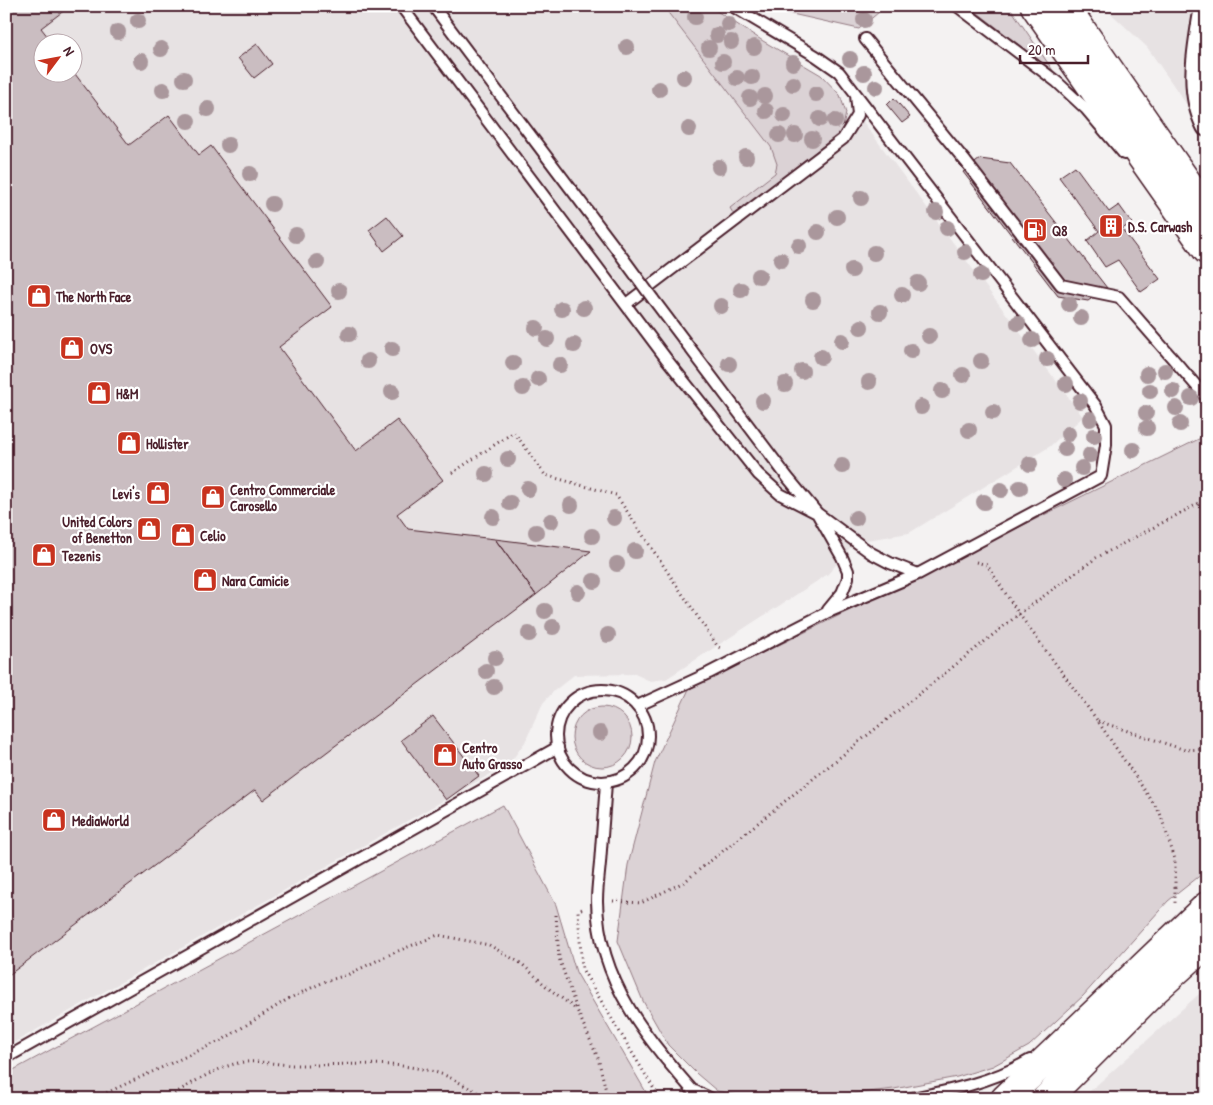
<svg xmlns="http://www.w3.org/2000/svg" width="1213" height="1105" viewBox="0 0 1213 1105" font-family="'Patrick Hand',sans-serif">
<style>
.built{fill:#e7e2e3;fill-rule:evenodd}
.green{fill:#dbd2d5;stroke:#927880}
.building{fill:#cabdc1;stroke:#4a1f2b}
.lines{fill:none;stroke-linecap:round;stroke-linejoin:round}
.service-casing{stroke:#4a1f2b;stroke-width:14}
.minor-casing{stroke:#4a1f2b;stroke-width:24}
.secondary-casing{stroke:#4a1f2b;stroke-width:31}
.path{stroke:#4a1f2b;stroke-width:3;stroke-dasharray:1 4;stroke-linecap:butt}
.service{stroke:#fff;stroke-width:10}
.minor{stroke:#fff;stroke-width:20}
.secondary{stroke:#fff;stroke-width:28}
.service-bridge-casing{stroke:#4a1f2b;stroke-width:14;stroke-linecap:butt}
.service-bridge{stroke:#fff;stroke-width:10}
.tree{fill:#aa979c}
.labels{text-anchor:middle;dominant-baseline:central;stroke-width:4.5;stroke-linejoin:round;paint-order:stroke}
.poi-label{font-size:14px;font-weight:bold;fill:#4a1f2b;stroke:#fff;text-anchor:start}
</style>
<rect width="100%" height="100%" fill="#f4f2f2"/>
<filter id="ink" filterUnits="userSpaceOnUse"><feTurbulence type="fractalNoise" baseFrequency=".02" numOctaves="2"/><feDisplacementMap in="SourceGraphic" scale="10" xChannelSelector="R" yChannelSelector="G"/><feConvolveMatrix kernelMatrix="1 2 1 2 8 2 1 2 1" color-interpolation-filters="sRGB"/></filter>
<g filter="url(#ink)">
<!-- built -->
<path class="built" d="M6 6H666L785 160 858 115 1083 417 1049 447 909 533 855 542 828 574 666 679 650 681 635 674 574 675 554 691 543 703 525 742 510 763 6 1047ZM42 42H72V72H42Z
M1103 6H1207V134L1147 47Z
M1207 987V1099H1081Z"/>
<!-- green -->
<path class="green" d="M663 6H709L763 41 821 75 840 95 846 113 842 131 734 215 730 208 775 173 777 164 771 147Z
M769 6H886L859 29 774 10Z
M969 6H1009L1054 72Z
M1207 435V870L1168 901 1083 996 1029 1046 993 1066 957 1077 894 1089 850 1094 780 1099H754L717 1091 697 1074 668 1045 643 1001 618 941 628 865 655 762 689 689Z
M572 737a30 30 0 1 1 60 0a30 30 0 1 1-60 0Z
M503 805 556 905 576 972 650 1099H6V1074Z"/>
<!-- building -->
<path class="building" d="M6 6H70L41 28 52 42H42V72H72V70L129 145 169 115 199 155 211 146 332 307 279 347 356 451 397 420 443 480 397 514 408 529 495 539 536 595 263 800 255 790 6 977Z
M257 44 272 64 254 78 238 58Z
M894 98 910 117 902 123 887 105Z
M980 159 1010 163 1107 288 1088 301 1058 296 963 172Z
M1075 166 1109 212 1119 205 1132 223 1122 229 1160 279 1141 292 1118 260 1105 267 1087 241 1099 231 1059 177Z
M387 216 403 236 384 251 369 230Z
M495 539 591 551 536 595Z
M433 716 479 776 446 800 401 740Z"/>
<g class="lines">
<defs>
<path id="service" d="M401 6 668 361 758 474 780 494 817 513 842 557 848 571V578L842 593 828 610
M433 6 620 254
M957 6 1057 82 1086 109 1124 154
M865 39 966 162 1061 285 1119 297 1207 398
M653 299 788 478 817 513 871 553 890 563 918 574
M626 304 843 139 858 115 856 95
M556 736a46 46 0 1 1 92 0a46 46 0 1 1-92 0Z
M637 706 709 673 826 613 918 574 1101 476 1106 445V425L1096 406 839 72 816 56 732 6
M606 783C604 809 602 836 600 863 599 875 597 888 597 901 598 983 649 1041 700 1099
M6 1058 558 747
M695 1091 712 1099
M907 1099C949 1091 993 1082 1030 1060"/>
<path id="minor" d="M1205 6C1199 45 1188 89 1207 126"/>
<path id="secondary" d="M1035 6 1207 250
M1065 6 1207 211
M1005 1099 1207 906
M1046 1099 1156 989 1207 943"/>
</defs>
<!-- service casing -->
<use href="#service" class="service-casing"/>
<!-- minor casing -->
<use href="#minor" class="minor-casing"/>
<!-- secondary casing -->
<use href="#secondary" class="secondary-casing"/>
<!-- path -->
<path class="path" d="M452 473 514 432 545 475 616 495 718 647 723 649
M976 562 987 565 1019 614 1097 720 1160 813 1175 859V903
M1098 721 1185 750 1207 749
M613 901 641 903 684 882 1019 614 1096 558 1207 499
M582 909 578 911 582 969 660 1099
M556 915 559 958 577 1010 598 1058 608 1099
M93 1099 224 1039 288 999 326 981 347 975 393 953 438 935 489 945 522 964 547 987 577 1010
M166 1099C187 1086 210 1071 234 1064 250 1059 274 1064 291 1065 340 1066 390 1059 438 1073 452 1077 466 1087 479 1093L483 1099"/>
<!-- service -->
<use href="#service" class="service"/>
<!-- minor -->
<use href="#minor" class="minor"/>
<!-- secondary -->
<use href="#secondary" class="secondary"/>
<defs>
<path id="service-bridge" d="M620 254 653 299"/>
</defs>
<!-- service-bridge casing -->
<use href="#service-bridge" class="service-bridge-casing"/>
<!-- service-bridge -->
<use href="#service-bridge" class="service-bridge"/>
</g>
<!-- trees -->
<g class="tree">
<circle cx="695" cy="17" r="8"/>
<circle cx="864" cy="20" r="8"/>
<circle cx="138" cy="21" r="8"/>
<circle cx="728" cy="24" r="8"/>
<circle cx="118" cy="32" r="8"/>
<circle cx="717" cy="35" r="8"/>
<circle cx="731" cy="42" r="8"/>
<circle cx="627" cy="47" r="8"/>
<circle cx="754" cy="47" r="8"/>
<circle cx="709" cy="48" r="8"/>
<circle cx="161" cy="49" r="8"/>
<circle cx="850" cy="59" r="8"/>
<circle cx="141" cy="61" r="8"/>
<circle cx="723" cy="62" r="8"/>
<circle cx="793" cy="63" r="8"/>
<circle cx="864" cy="73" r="8"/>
<circle cx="684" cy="77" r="8"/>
<circle cx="752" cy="77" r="8"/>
<circle cx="737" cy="78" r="8"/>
<circle cx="184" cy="79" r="8"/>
<circle cx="793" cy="84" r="8"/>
<circle cx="876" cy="87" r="8"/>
<circle cx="659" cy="89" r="8"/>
<circle cx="163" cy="90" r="8"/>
<circle cx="816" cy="94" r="8"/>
<circle cx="765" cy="96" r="8"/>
<circle cx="750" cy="98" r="8"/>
<circle cx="208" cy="109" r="8"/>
<circle cx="766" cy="111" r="8"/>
<circle cx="784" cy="115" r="8"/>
<circle cx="820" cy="119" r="8"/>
<circle cx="188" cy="121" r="8"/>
<circle cx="835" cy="121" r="8"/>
<circle cx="689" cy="129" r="8"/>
<circle cx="779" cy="135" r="8"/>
<circle cx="795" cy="135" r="8"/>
<circle cx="812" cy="139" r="8"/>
<circle cx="228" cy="145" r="8"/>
<circle cx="746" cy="157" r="8"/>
<circle cx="719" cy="167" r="8"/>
<circle cx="250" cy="174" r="8"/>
<circle cx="861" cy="198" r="8"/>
<circle cx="272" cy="204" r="8"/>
<circle cx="936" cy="212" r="8"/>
<circle cx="837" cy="217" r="8"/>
<circle cx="947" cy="228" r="8"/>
<circle cx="818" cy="232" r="8"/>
<circle cx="296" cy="235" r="8"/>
<circle cx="799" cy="246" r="8"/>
<circle cx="965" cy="252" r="8"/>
<circle cx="874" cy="253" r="8"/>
<circle cx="781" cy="260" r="8"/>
<circle cx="317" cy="262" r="8"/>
<circle cx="852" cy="270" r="8"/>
<circle cx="981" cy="275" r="8"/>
<circle cx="759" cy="276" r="8"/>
<circle cx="918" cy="283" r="8"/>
<circle cx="741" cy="290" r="8"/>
<circle cx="339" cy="291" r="8"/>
<circle cx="902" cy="295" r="8"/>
<circle cx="813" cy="300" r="8"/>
<circle cx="1069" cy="304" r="8"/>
<circle cx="721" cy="306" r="8"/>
<circle cx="584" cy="308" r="8"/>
<circle cx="562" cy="309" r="8"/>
<circle cx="880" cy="312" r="8"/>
<circle cx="1081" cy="318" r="8"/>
<circle cx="1018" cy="323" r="8"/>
<circle cx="861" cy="327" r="8"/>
<circle cx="536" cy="328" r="8"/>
<circle cx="349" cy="334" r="8"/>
<circle cx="929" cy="336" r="8"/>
<circle cx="547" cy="339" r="8"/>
<circle cx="1032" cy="340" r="8"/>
<circle cx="842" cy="341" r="8"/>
<circle cx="574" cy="345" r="8"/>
<circle cx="392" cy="349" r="8"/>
<circle cx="911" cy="351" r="8"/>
<circle cx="821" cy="357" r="8"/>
<circle cx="1047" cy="359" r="8"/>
<circle cx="368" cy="361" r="8"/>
<circle cx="981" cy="361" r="8"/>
<circle cx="513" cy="363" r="8"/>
<circle cx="729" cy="364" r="8"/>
<circle cx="560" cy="365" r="8"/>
<circle cx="802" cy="371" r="8"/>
<circle cx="1165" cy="371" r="8"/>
<circle cx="1147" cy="374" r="8"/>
<circle cx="963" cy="375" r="8"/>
<circle cx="538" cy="379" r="8"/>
<circle cx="869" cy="382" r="8"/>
<circle cx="785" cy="384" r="8"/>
<circle cx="1066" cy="384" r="8"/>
<circle cx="523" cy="388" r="8"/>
<circle cx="942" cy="391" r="8"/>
<circle cx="1150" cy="391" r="8"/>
<circle cx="1173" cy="391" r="8"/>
<circle cx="392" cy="392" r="8"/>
<circle cx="1191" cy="398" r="8"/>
<circle cx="763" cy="401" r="8"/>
<circle cx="1080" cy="401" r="8"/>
<circle cx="921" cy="407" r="8"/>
<circle cx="1176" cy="408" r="8"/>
<circle cx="993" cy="412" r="8"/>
<circle cx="1146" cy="413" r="8"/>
<circle cx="1090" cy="419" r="8"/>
<circle cx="1180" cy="424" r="8"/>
<circle cx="1147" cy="428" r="8"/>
<circle cx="969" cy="430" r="8"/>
<circle cx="1068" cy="434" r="8"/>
<circle cx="1094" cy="436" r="8"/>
<circle cx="1065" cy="449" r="8"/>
<circle cx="1133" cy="450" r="8"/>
<circle cx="1090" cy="455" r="8"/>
<circle cx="508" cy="459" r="8"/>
<circle cx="1030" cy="464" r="8"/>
<circle cx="842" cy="466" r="8"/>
<circle cx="1082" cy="468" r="8"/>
<circle cx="486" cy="474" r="8"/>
<circle cx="1064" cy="480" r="8"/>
<circle cx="1020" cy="488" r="8"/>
<circle cx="528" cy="489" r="8"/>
<circle cx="1001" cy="490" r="8"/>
<circle cx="984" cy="502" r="8"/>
<circle cx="510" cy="503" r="8"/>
<circle cx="571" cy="505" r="8"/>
<circle cx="493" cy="517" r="8"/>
<circle cx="614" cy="518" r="8"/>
<circle cx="856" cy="518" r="8"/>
<circle cx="551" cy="521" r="8"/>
<circle cx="536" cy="532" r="8"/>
<circle cx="592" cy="536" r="8"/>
<circle cx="635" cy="551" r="8"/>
<circle cx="617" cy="564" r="8"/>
<circle cx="594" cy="581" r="8"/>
<circle cx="578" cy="592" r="8"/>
<circle cx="545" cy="611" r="8"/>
<circle cx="553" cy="627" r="8"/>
<circle cx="529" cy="634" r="8"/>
<circle cx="608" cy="635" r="8"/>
<circle cx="495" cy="658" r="8"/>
<circle cx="486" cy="671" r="8"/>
<circle cx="494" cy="687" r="8"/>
<circle cx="600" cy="733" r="8"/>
</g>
</g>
<!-- icons -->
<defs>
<symbol id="building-square" viewBox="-11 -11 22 22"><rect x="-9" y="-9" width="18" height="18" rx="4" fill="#c8321e" stroke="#fff"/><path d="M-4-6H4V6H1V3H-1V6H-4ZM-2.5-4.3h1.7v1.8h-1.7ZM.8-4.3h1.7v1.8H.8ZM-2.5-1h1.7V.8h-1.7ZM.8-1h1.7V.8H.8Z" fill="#fff"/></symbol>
<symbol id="fuel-square" viewBox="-11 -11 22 22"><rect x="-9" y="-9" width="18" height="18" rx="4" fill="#c8321e" stroke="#fff"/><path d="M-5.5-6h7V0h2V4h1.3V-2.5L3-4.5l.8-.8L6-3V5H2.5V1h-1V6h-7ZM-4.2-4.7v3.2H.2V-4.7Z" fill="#fff"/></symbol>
<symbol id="shop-square" viewBox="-11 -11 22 22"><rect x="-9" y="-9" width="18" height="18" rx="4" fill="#c8321e" stroke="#fff"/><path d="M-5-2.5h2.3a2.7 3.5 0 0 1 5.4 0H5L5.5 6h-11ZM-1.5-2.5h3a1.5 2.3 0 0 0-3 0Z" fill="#fff"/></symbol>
</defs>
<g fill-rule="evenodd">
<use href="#building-square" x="1097" y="212" width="28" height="28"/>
<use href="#fuel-square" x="1021" y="216" width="28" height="28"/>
<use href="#shop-square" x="25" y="282" width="28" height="28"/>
<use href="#shop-square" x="58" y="334" width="28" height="28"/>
<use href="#shop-square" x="85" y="379" width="28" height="28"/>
<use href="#shop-square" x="115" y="429" width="28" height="28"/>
<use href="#shop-square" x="144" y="479" width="28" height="28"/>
<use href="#shop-square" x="199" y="483" width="28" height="28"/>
<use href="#shop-square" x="135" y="515" width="28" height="28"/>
<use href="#shop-square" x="169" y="521" width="28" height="28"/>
<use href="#shop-square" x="30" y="541" width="28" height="28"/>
<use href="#shop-square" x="191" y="566" width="28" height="28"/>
<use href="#shop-square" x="431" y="741" width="28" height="28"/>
<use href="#shop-square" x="40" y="806" width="28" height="28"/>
</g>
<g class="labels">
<!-- poi labels -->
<g class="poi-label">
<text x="1128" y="226">D.S. Carwash</text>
<text x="1052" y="230">Q8</text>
<text x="56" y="296">The North Face</text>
<text x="90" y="348">OVS</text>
<text x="116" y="393">H&amp;M</text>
<text x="146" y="443">Hollister</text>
<text x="230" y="489">Centro Commerciale<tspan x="230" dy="16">Carosello</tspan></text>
<text x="140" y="493" text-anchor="end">Levi's</text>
<text x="132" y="521" text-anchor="end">United Colors<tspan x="132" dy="16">of Benetton</tspan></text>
<text x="200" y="535">Celio</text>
<text x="62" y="555">Tezenis</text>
<text x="222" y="580">Nara Camicie</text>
<text x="462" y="747">Centro<tspan x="462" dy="16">Auto Grasso</tspan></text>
<text x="72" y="820">MediaWorld</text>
</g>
</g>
<!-- margin -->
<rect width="1213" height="1105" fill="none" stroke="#fff" stroke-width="25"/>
<rect x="12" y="12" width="1188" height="1080" fill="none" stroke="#4a1f2b" stroke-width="2" filter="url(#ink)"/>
<!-- north arrow -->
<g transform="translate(58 58) rotate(58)"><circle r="24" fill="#ffffff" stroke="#b7a5aa"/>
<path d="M0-4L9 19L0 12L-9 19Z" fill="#c8321e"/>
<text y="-8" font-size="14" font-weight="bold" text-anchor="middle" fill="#4a1f2b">N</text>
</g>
<!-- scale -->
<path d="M1020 55v8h68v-8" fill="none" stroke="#4a1f2b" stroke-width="2.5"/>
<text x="1028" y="55" font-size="15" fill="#4a1f2b" stroke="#ffffff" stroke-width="4" paint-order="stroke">20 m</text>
</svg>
